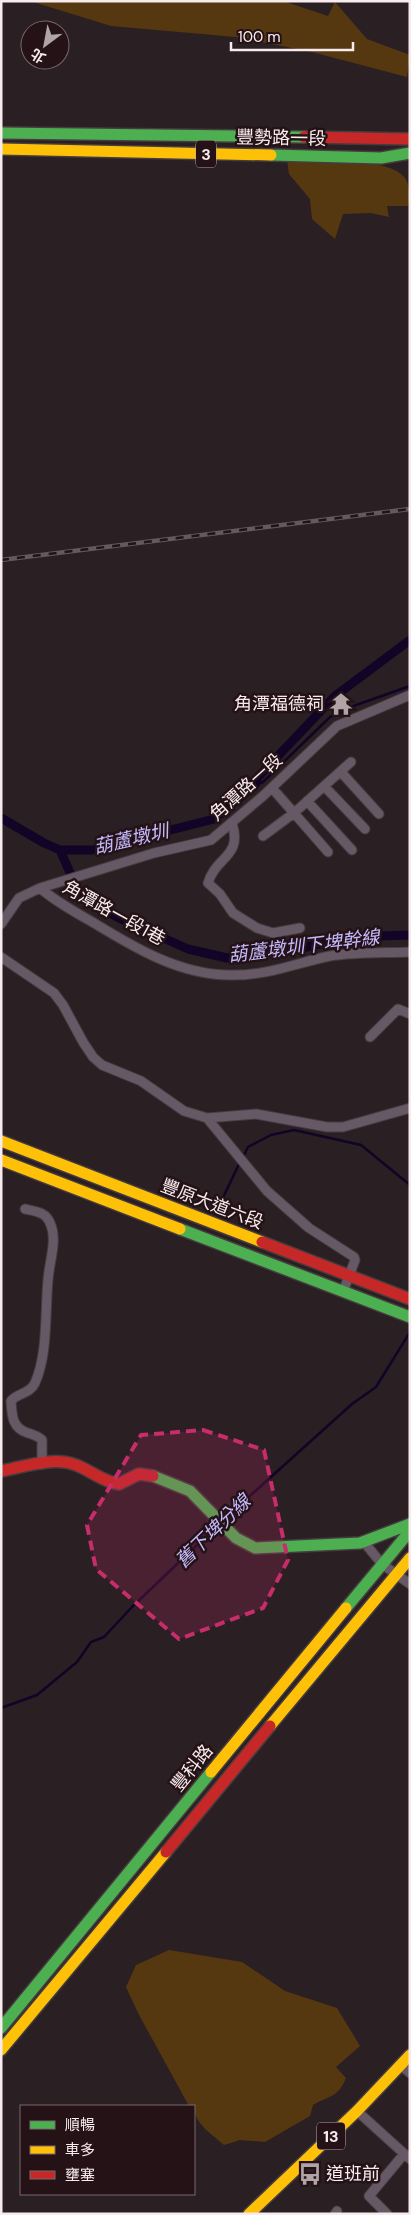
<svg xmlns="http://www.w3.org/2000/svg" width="411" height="2215" viewBox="0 0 411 2215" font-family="'DM Sans','Noto Sans TC',sans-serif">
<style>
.green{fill:#563810}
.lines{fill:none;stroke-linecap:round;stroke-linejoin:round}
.stream{stroke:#110427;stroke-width:2.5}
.canal{stroke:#110427;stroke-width:9}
.street-casing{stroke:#463c3f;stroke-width:11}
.fast-casing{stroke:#463c3f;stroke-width:14}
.slow-casing{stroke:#463c3f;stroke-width:14}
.jam-casing{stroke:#463c3f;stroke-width:14}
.street{stroke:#675865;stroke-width:9}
.fast{stroke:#4caf50;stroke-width:11}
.slow{stroke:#ffc107;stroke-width:11}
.jam{stroke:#c62828;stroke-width:11}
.rail-casing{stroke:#655960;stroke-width:4.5}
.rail{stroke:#241217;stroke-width:2.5;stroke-dasharray:8;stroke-linecap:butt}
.marked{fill:#c72d6a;fill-opacity:0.2;stroke:#c72d6a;stroke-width:4;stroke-dasharray:10 6;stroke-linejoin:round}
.labels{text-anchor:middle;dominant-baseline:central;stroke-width:5;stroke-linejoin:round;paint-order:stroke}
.shield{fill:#241217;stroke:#b8aaae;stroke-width:1}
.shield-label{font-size:16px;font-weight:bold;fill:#f8ebee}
.street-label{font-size:18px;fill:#f8ebee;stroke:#241217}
.poi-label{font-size:18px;fill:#f8ebee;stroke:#241217;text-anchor:end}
.water-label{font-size:19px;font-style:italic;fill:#c5b9fd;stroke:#241217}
</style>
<rect width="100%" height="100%" fill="#2a1f22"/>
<!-- green -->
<path class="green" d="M30 1H283L328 16 335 2 367 39 410 55 407 77 312 52 236 37 111 26Z
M287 160C315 161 380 157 401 174 411 182 410 195 408 206H387L389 217 371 213 343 214 335 239 312 219 310 199 289 174Z
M169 1950 242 1962 285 1991 337 2008 360 2046 336 2067 346 2078C338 2098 330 2095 313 2105L310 2116 265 2142 240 2140 224 2145C212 2134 194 2124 194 2106H189L138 2013 126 1987 136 1965Z"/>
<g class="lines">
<!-- stream -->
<path class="stream" d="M255 785 263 782 330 717 356 705 410 686
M243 1157 248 1147 271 1135 294 1130 361 1145 410 1185
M219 1206 240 1162
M222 1521 352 1404 376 1387 410 1332
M1 1708 37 1695 77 1662 91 1642 104 1637 132 1607 217 1526"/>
<!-- canal -->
<path class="canal" d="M1 818 44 843 60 850H92L214 819 255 785 258 777 335 696 410 640
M60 850 79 893 89 902 123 920 188 949 227 958 294 950 349 937 410 935"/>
<defs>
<path id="street" d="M341 772 379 814
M324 786 365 829
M272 788 294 813 351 762
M307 801 352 850
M232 823C243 857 216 856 208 883L220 894 233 913 257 928 273 933 300 928
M263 836 294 813 328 852
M40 888C56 902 75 912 94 923 135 948 180 975 230 975 267 976 296 963 330 956 356 952 384 953 410 952
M1 924 19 898 40 888 154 853 211 840 263 796 337 726 410 695
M1 957 54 993 63 1005 83 1042 93 1057 102 1065 141 1081 184 1111 207 1118 256 1114 327 1127H343L410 1108
M370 1037 398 1009 410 1014
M207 1118 267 1191 309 1228 354 1257 355 1260 343 1292
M25 1209C35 1211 46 1212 50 1223 58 1240 49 1262 48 1280 45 1312 48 1354 35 1383 30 1394 17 1393 11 1401 12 1416 12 1428 28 1433 34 1435 38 1436 42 1440V1464
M363 1541 382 1564 410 1584
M400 2065 410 2073
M357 2111 410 2159
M335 2214 337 2211
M387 2214 369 2196 404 2154"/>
<path id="fast" d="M1 133 304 137
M271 155 381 158 410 153
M180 1229 410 1317
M153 1476 190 1491 236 1538 255 1548 360 1543 410 1524
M346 1608 410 1531
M1 2028 211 1772"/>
<path id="slow" d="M1 149 271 155
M1 1141 262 1242
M1 1160 180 1229
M270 1726 410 1558
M211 1772 346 1608
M1 2050 166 1852
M249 2214 357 2111 410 2055"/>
<path id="jam" d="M304 137 410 139
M262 1242 410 1299
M1 1471C24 1467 53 1456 76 1465 90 1470 103 1482 119 1484L139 1474 153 1476
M166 1852 270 1726"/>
</defs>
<!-- street casing -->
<use href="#street" class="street-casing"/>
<!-- fast casing -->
<use href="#fast" class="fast-casing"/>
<!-- slow casing -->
<use href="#slow" class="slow-casing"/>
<!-- jam casing -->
<use href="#jam" class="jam-casing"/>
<!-- street -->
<use href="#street" class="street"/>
<!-- fast -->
<use href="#fast" class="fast"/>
<!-- slow -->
<use href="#slow" class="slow"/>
<!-- jam -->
<use href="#jam" class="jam"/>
<defs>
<path id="rail" d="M1 560 410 509"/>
</defs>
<!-- rail casing -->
<use href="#rail" class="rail-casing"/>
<!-- rail -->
<use href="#rail" class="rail"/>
</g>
<!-- marked area -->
<path class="marked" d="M203 1430 264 1450 288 1560 263 1608 179 1639 96 1569 87 1525 141 1435Z"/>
<!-- icons -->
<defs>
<symbol id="temple-bare" viewBox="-9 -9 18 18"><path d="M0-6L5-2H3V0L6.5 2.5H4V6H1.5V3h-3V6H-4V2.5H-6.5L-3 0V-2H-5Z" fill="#b0a4a7" stroke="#241217" stroke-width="2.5" paint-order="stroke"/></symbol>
<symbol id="bus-bare" viewBox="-9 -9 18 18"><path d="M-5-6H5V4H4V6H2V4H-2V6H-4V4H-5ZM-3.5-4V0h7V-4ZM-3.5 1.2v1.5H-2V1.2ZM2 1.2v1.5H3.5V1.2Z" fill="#b0a4a7" stroke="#241217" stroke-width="2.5" paint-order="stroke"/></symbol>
</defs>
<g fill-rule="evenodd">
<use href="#temple-bare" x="325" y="688" width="32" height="32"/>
<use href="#bus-bare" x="294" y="2158" width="32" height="32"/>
</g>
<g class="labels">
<!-- shield labels -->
<g class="shield">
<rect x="196" y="140.5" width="20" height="27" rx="4"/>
<rect x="317" y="2122.5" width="28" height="27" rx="4"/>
</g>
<g class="shield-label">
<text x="206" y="154">3</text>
<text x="331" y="2136">13</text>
</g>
<!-- street labels -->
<g class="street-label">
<text transform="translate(281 138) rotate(1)">豐勢路一段</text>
<text transform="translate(246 787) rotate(-42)">角潭路一段</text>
<text transform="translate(114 913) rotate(29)">角潭路一段1巷</text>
<text transform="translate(212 1204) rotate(21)">豐原大道六段</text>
<text transform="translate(192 1768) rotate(-51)">豐科路</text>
</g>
<!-- poi labels -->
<g class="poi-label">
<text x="324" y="704">角潭福德祠</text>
<text x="326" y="2174" text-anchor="start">道班前</text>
</g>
<!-- water labels -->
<g class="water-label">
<text transform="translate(131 839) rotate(-13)">葫蘆墩圳</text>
<text transform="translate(304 946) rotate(-7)">葫蘆墩圳下埤幹線</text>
<text transform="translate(213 1531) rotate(-44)">舊下埤分線</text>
</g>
</g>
<!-- border -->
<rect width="411" height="2215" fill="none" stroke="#f8ebee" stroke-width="5"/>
<!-- legend -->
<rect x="20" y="2105" width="175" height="90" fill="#241217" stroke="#79696d"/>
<rect x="30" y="2121" width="25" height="8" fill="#4caf50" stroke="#79696d"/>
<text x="65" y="2130" font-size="15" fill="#f8ebee">順暢</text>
<rect x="30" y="2146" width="25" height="8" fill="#ffc107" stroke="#79696d"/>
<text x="65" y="2155" font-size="15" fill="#f8ebee">車多</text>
<rect x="30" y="2171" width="25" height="8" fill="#c62828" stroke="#79696d"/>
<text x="65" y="2180" font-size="15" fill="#f8ebee">壅塞</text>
<!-- north arrow -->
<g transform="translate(45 45) rotate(212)"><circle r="24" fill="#241217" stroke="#79696d"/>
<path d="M0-4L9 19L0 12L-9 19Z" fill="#b0a4a7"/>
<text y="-8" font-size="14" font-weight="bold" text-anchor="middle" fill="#f8ebee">北</text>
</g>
<!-- scale -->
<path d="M231 42v8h122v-8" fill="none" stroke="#f8ebee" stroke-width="2.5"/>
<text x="238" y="42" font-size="15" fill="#f8ebee" stroke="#241217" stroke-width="4" paint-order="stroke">100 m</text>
</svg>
